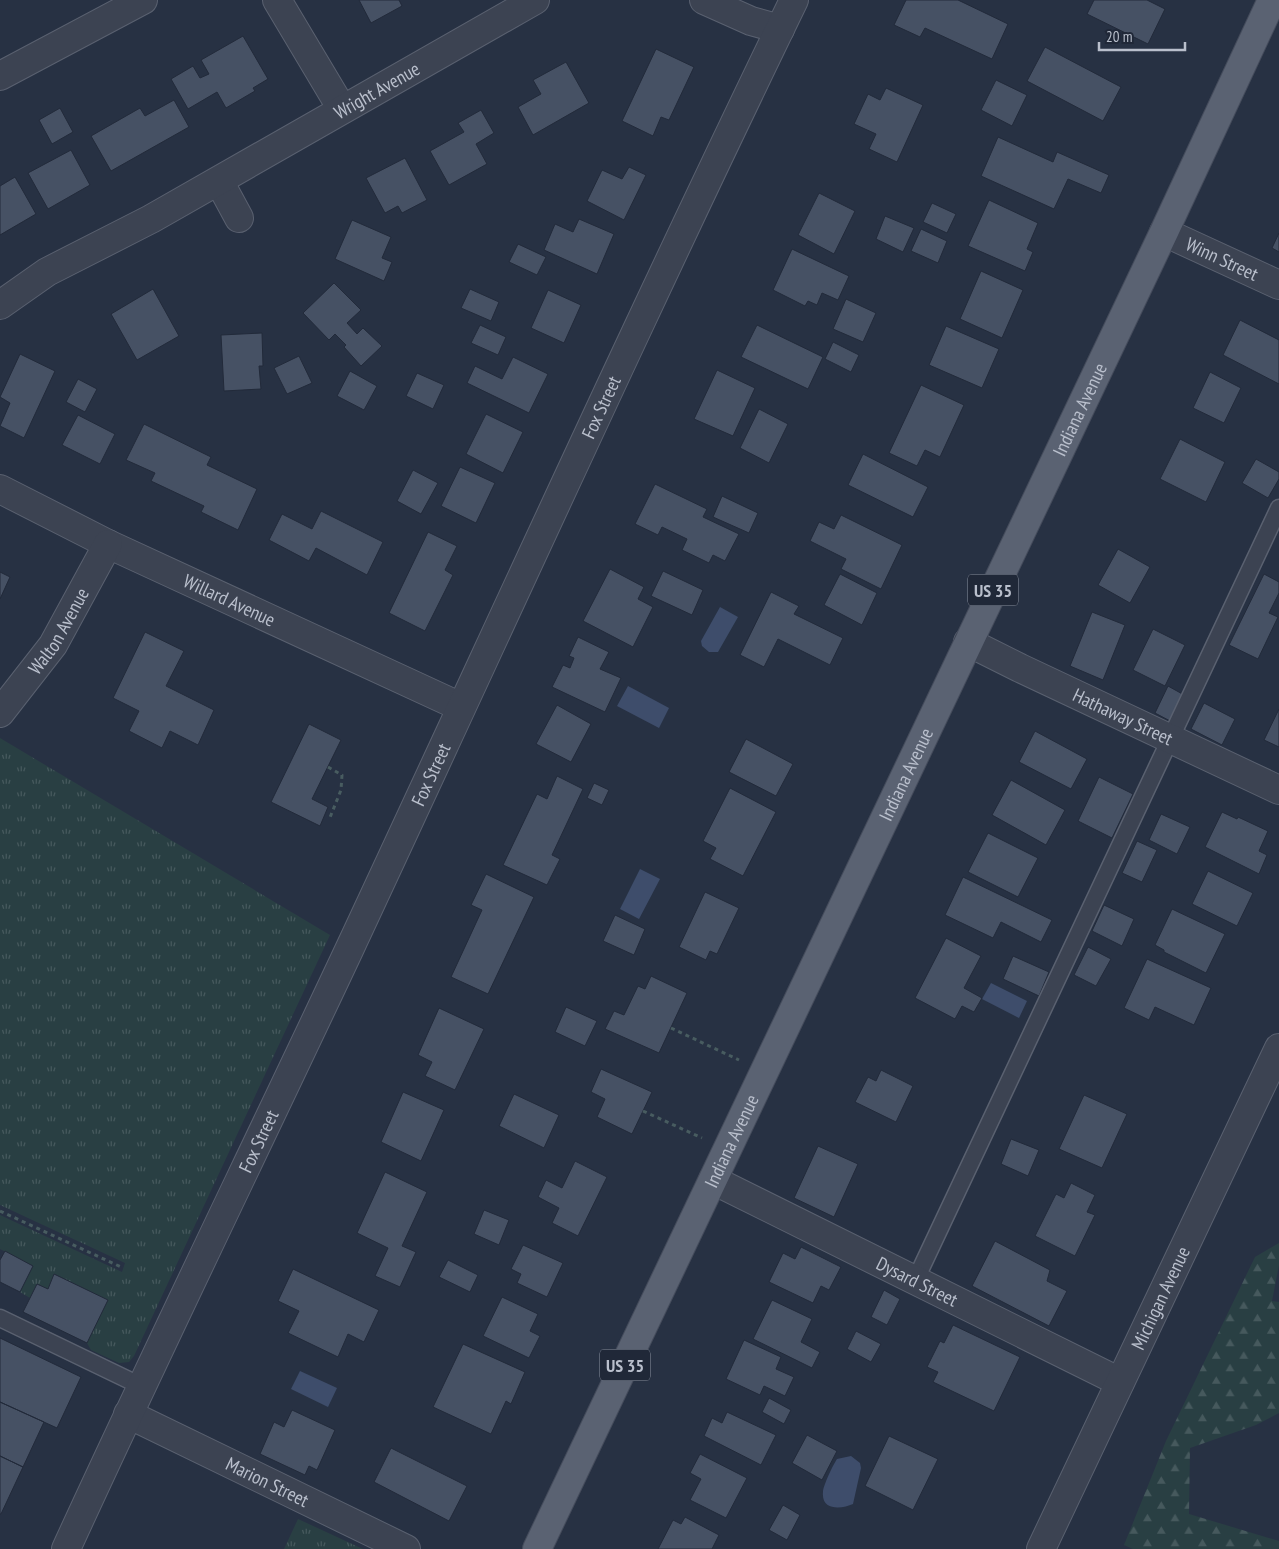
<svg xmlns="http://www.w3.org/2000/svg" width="1279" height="1549" viewBox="0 0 1279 1549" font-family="'PT Sans Narrow',sans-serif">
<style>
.grass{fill:url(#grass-tufts)}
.forest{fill:url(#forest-firs)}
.water{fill:#3e4d6b}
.building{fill:#465164;stroke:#222a3a}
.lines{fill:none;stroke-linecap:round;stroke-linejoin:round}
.service-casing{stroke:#5a6170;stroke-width:19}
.minor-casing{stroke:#5a6170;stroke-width:30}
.primary-casing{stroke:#454c5c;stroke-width:30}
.path{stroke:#485c60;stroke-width:3;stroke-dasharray:4 4;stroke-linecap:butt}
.service{stroke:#3c4352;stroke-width:16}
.minor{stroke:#3c4352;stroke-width:28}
.primary{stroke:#5a6272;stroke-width:28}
.labels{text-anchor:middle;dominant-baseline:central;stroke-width:4.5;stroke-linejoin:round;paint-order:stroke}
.shield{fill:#202838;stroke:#8b92a0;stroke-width:1}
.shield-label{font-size:18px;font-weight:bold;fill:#b9bfcc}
.street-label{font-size:19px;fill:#b9bfcc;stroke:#202838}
</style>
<defs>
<pattern id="grass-tufts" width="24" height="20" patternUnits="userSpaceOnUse" patternTransform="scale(1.25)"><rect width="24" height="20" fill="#293f43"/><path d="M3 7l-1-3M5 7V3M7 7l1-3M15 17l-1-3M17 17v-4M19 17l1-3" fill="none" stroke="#46595d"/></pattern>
<pattern id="forest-firs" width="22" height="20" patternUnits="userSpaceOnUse" patternTransform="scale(1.25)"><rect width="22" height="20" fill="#293f43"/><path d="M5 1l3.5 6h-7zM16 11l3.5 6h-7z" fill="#46595d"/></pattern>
</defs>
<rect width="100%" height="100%" fill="#273143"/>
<!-- grass -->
<path class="grass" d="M0 738 330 935 134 1356 129 1362 119 1363 91 1350 87 1343 107 1300 55 1274 48 1289 37 1284 30 1298 20 1292 33 1266 0 1249V1215L122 1272 125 1263 0 1205Z
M298 1519 363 1549H284Z"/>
<!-- forest -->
<path class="forest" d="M1279 1243V1265L1272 1301 1279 1302V1413L1256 1425 1190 1448 1189 1514 1279 1541V1549H1133L1124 1545 1166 1441 1255 1257Z"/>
<!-- water -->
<path class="water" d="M720 607 738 617 718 652H709L702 646 701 641Z
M628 686 669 708 659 728 617 706Z
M640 869 660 879 639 919 620 909Z
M991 983 1027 1001 1019 1018 982 999Z
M300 1371 337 1388 328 1407 291 1389Z
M851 1456 860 1463 861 1468 853 1504C842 1509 821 1511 823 1492 823 1486 833 1465 837 1459Z"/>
<!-- building -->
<path class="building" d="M359 0H399L402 6 371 23Z
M906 0H958L1008 24 992 59 925 28 920 37 894 25Z
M1094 0H1147L1165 9 1148 44 1087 14Z
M243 36 268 79 253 88 255 91 226 108 217 92 188 109 171 79 193 66 200 78 209 74 201 60Z
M1045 47 1121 87 1103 121 1027 81Z
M656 49 694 67 669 120 661 117 653 136 622 121Z
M566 62 589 103 533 135 518 107 541 94 533 80Z
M996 80 1027 95 1012 126 981 110Z
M886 88 923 105 897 162 869 149 876 134 854 124 868 94 880 100Z
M174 100 189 127 111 171 91 136 140 108 145 116Z
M60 108 73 132 52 144 39 120Z
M481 110 494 133 476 144 487 164 449 185 430 151 464 132 458 123Z
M998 137 1053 162 1057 152 1109 175 1101 193 1068 179 1054 209 981 176Z
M71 150 90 185 48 209 28 173Z
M405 158 427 200 402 213 398 206 385 213 366 178Z
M629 167 646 175 624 220 587 201 602 170 622 179Z
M15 177 36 214 0 235V186Z
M819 193 855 211 834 254 798 235Z
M989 200 1038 223 1027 249 1033 252 1025 271 968 246Z
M932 203 956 214 947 233 923 222Z
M885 216 914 228 903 252 876 239Z
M579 219 614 234 597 274 544 250 555 224 573 232Z
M352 220 391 237 382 258 392 262 384 281 335 259Z
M921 229 947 241 938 263 911 251Z
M1279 233V252L1272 248Z
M518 244 546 257 537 275 509 262Z
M792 249 849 276 838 300 822 293 817 305 808 301 805 306 773 290Z
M981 271 1023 290 1002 338 960 319Z
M334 283 361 310 347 323 357 334 363 328 382 346 361 366 344 347 346 345 335 334 329 340 303 313Z
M153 289 179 336 137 360 111 314Z
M470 289 499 302 491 321 461 308Z
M548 290 581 305 564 343 531 328Z
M846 299 876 313 863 342 833 329Z
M1240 320 1279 340V384L1223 355Z
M480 325 506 337 498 355 471 343Z
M757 325 823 357 808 389 741 357Z
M946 326 999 349 982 388 929 365Z
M262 333 263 366H259L261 389 224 391 221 335Z
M833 342 859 355 851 372 825 359Z
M20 354 55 371 24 438 0 426 10 403 0 397Z
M299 356 312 383 287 394 274 368Z
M513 357 548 374 529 413 467 383 475 366 502 379Z
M717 370 755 388 733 436 694 419Z
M350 371 377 386 364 410 337 396Z
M1210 372 1241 388 1224 423 1193 408Z
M417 373 444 385 433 409 406 396Z
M78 379 97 389 85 412 66 402Z
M921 385 964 405 940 457 925 450 917 466 889 453Z
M759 409 788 424 769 463 740 448Z
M486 414 523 432 503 473 466 454Z
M78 415 115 434 100 464 62 445Z
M144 424 211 457 207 465 257 489 238 530 201 512 204 506 151 481 155 473 126 460Z
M1180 439 1225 462 1206 502 1160 479Z
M863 454 928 487 913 517 848 485Z
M1256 459 1279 472V479L1268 498 1242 483Z
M460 467 495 483 476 523 441 506Z
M413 470 438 483 421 514 397 501Z
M655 484 707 509 703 517 739 534 725 561 713 555 709 563 682 550 687 539 662 527 658 535 635 524Z
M722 496 758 513 749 533 713 517Z
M321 511 383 542 367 575 316 548 309 561 269 540 282 514 312 529Z
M841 515 902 545 881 589 841 569 846 559 810 541 819 522 834 529Z
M428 532 457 546 445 570 453 575 425 631 389 613Z
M1118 549 1150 567 1130 603 1098 585Z
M610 569 644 587 638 599 653 607 633 647 583 621Z
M663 571 703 590 692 615 651 596Z
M0 572 10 577 0 599Z
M840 574 877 593 862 625 824 605Z
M1264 574 1279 582V593L1269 613 1278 617 1258 659 1229 645Z
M771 592 799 606 794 614 843 638 830 665 778 639 764 667 740 655Z
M1092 612 1125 625 1103 680 1070 666Z
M1153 629 1185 645 1165 686 1133 670Z
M145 632 184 651 166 686 214 710 198 745 170 731 162 748 129 731 139 711 113 698Z
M578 637 609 652 600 669 621 678 605 712 552 687 563 665 570 668 574 658 569 656Z
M1168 686 1186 696 1172 722 1155 713Z
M1204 703 1235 719 1222 745 1191 729Z
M557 705 591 724 571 762 536 744Z
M1279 709V747L1264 740Z
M309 724 341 740 312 799 328 807 320 826 271 802Z
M1035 731 1087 759 1071 789 1019 762Z
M746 739 793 764 776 796 729 772Z
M557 776 583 789 552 855 560 859 547 885 503 865 537 794 547 799Z
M1099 777 1133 794 1112 838 1078 821Z
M1011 780 1065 810 1046 845 992 815Z
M594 783 609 790 602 805 587 798Z
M730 788 776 812 743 876 710 859 716 848 703 841Z
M1222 812 1237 819 1238 817 1268 831 1259 851 1267 855 1259 874 1205 847Z
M1161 814 1190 827 1177 854 1149 840Z
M988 833 1038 858 1018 897 968 872Z
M1137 841 1157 850 1142 882 1122 873Z
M1208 871 1253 893 1237 926 1192 904Z
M486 874 534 897 488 994 451 977 482 910 471 905Z
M963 877 1052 920 1041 942 1001 922 993 938 945 915Z
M705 892 739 908 717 954 710 951 706 960 679 947Z
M1104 905 1134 919 1122 946 1092 931Z
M1172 909 1225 934 1206 973 1164 952V950L1155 945Z
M615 915 645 929 634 955 603 941Z
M946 938 981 956 964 988 982 998 974 1012 962 1006 955 1019 915 998Z
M1088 947 1111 959 1096 986 1074 975Z
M1013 956 1049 972 1039 996 1003 979Z
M1147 959 1211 988 1194 1025 1155 1007 1149 1020 1124 1008Z
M651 976 687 993 659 1053 605 1029 614 1011 624 1015 638 986 645 989Z
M566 1007 597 1021 585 1046 555 1032Z
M439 1008 484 1029 455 1090 425 1076 432 1062 418 1055Z
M601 1069 652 1092 632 1134 597 1117 605 1099 591 1092Z
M881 1070 913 1086 896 1122 855 1102 868 1077 876 1081Z
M403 1092 444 1110 421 1161 381 1142Z
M514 1094 559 1115 544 1148 499 1126Z
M1084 1095 1127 1114 1102 1168 1059 1149Z
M1011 1139 1039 1150 1028 1176 1001 1164Z
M818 1146 858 1164 834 1217 794 1198Z
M575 1161 607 1177 578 1236 552 1223 559 1208 538 1197 546 1180 562 1188Z
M385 1172 427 1192 402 1246 416 1252 400 1287 375 1276 388 1248 357 1233Z
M1071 1183 1095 1195 1087 1212 1095 1215 1075 1256 1035 1236 1056 1194 1064 1198Z
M484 1210 509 1220 499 1245 474 1234Z
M995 1241 1050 1270 1047 1281 1067 1291 1049 1326 972 1286Z
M523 1245 563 1263 547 1297 517 1283 521 1274 511 1269Z
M801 1247 841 1267 829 1290 821 1286 813 1303 769 1282 783 1253 795 1259Z
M5 1251 33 1266 20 1292 0 1282V1260Z
M448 1260 478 1275 470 1292 439 1277Z
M293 1269 379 1310 364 1342 348 1334 338 1357 288 1333 299 1311 278 1301Z
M54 1274 108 1300 87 1343 23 1312 37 1284 48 1289Z
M884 1290 900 1299 887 1325 871 1317Z
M502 1297 538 1314 530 1331 540 1336 529 1358 483 1336Z
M772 1300 812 1319 801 1342 820 1352 812 1368 753 1339Z
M953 1325 1020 1357 994 1411 933 1382 938 1372 927 1367 940 1341 944 1343Z
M856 1331 881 1344 871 1362 847 1349Z
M0 1338 81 1377 57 1428 0 1402Z
M744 1340 781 1357 776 1369 794 1377 785 1396 764 1386 760 1395 726 1379Z
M463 1344 525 1372 511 1404 506 1401 491 1434 433 1407Z
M769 1398 791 1410 784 1424 762 1412Z
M0 1402 44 1422 23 1467 0 1456Z
M292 1410 335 1430 317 1470 309 1466 305 1475 260 1454 274 1422 284 1427Z
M727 1412 776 1435 761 1465 704 1436 712 1418 722 1423Z
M807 1435 837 1451 822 1480 792 1463Z
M889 1436 938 1459 913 1510 865 1486Z
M391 1448 467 1486 449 1521 374 1482Z
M700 1454 747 1478 726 1518 690 1500 701 1479 690 1473Z
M0 1456 23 1467 1 1514H0Z
M783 1505 800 1515 787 1540 769 1530Z
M685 1517 719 1535 712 1549H658L673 1520 681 1524Z"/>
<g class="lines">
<defs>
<path id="service" d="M915 1281 1279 508
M0 1318 141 1386"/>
<g id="minor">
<path d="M277 0 342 109"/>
<path d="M704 0 751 21 780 29"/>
<path d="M0 76 143 0"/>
<path d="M219 181 239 218"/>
<path id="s1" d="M1164 232 1279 285"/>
<path id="s2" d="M0 305 47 272 151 219 535 0"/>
<path id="s3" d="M0 489 108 544 461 707"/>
<path id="s4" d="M968 642 1020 668 1279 790"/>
<path id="s5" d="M0 713 53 645 108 544"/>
<path id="s6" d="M713 1180 1120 1382"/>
<path id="s7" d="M128 1414 406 1549"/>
<path id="s8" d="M66 1549C158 1348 255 1150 349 950 497 633 641 315 794 0"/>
<path id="s9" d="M1041 1549 1279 1048"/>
</g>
<g id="primary">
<path id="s10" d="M537 1549 1164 232 1272 0"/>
</g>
</defs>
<!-- service casing -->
<use href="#service" class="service-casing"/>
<!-- minor casing -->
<use href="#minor" class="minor-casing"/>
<!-- primary casing -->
<use href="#primary" class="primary-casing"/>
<!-- path -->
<path class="path" d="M328 767 342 775 341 790 329 820
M671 1028 739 1060
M643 1111 702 1138
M0 1211 121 1267"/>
<!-- service -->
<use href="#service" class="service"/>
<!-- minor -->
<use href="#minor" class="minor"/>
<!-- primary -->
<use href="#primary" class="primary"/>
</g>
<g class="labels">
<!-- shield labels -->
<g class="shield">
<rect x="968" y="574.5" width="50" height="31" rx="4"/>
<rect x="600" y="1349.5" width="50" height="31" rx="4"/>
</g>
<g class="shield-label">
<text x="993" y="590">US 35</text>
<text x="625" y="1365">US 35</text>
</g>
<!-- street labels -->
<g class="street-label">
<text stroke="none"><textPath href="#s2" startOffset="434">Wright Avenue</textPath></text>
<text stroke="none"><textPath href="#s1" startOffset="64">Winn Street</textPath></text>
<text stroke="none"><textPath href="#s8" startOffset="1261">Fox Street</textPath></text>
<text stroke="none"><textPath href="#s10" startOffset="1262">Indiana Avenue</textPath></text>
<text stroke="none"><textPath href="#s3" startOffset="255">Willard Avenue</textPath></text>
<text stroke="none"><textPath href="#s5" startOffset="101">Walton Avenue</textPath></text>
<text stroke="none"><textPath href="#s4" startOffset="172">Hathaway Street</textPath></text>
<text stroke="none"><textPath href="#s8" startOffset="856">Fox Street</textPath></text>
<text stroke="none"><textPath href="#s10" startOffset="858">Indiana Avenue</textPath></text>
<text stroke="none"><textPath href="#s8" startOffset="451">Fox Street</textPath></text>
<text stroke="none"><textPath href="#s10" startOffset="452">Indiana Avenue</textPath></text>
<text stroke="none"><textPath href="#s6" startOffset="228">Dysard Street</textPath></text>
<text stroke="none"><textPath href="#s9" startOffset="278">Michigan Avenue</textPath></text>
<text stroke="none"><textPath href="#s7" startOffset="155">Marion Street</textPath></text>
</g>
</g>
<!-- scale -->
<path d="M1099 42v8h86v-8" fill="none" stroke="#b9bfcc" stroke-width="2.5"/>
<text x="1106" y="42" font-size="15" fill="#b9bfcc" stroke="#202838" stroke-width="4" paint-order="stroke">20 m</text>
</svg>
